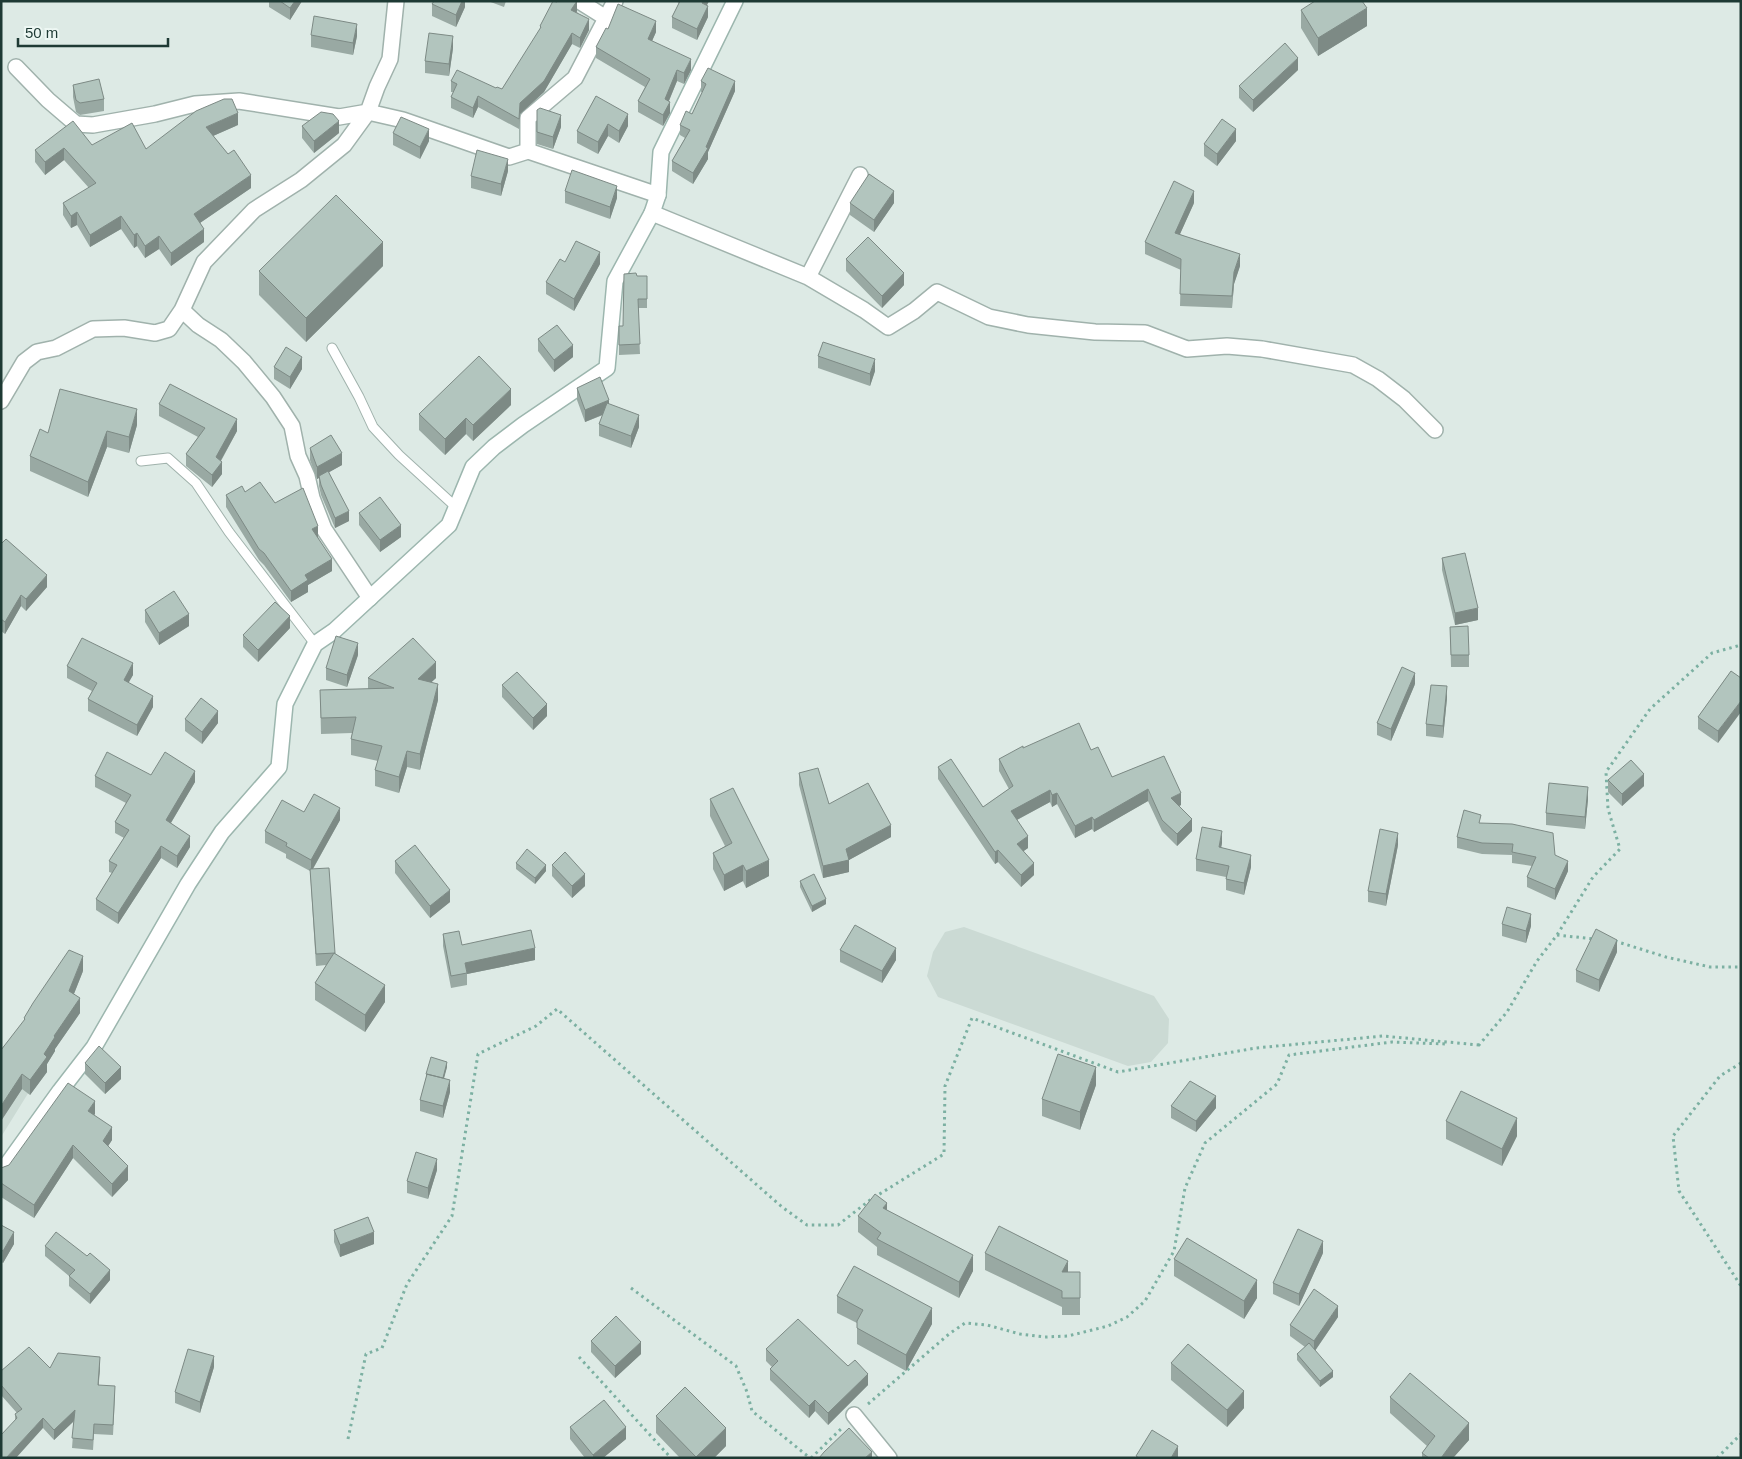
<svg xmlns="http://www.w3.org/2000/svg" width="1742" height="1459" viewBox="0 0 1742 1459" font-family="Helvetica,sans-serif">
<style>
.built{fill:#cbdad4}
.lines{fill:none;stroke-linecap:round;stroke-linejoin:round}
.lane-casing{stroke:#a0b2ac;stroke-width:11}
.street-casing{stroke:#a0b2ac;stroke-width:18}
.secondary-casing{stroke:#9cb6ae;stroke-width:18}
.path{stroke:#7cb0a2;stroke-width:3;stroke-dasharray:2.5 4;stroke-linecap:butt}
.lane{stroke:#fff;stroke-width:9}
.street{stroke:#fff;stroke-width:15}
.secondary{stroke:#fff;stroke-width:15}
.wall{fill:#99a9a3}
.shaded-wall{fill:#7d8a85}
.building{fill:#b2c5be;stroke:#7d8a85}
</style>
<rect width="100%" height="100%" fill="#ddeae5"/>
<!-- built -->
<path class="built" d="M964 927 1154 996 1169 1019 1168 1043 1151 1062 1128 1066 938 997 927 976 933 952 945 932Z
M1 1065 32 1087 1 1137Z"/>
<g class="lines">
<defs>
<path id="lane" d="M332 348 359 397 373 427 399 455 457 508
M141 461 168 458 196 483 229 532 315 644"/>
<path id="street" d="M579 1 606 18
M615 1 575 78 528 118V151L658 195
M16 67 48 100 76 124 93 125 155 114 195 104 239 101 339 117 368 112 403 120 509 157 528 151
M652 213 808 277 864 310 888 327 914 311 937 292 989 317 1028 325 1095 332 1145 333 1187 349 1227 346 1262 349 1353 365 1378 379 1404 399 1435 430
M808 277 860 175
M182 310 198 325 221 340 244 362 273 397 292 426 298 456 307 476 312 498 324 529 370 598
M1 401 24 362 37 352 56 348 93 329 124 328 155 333 169 329 182 310 204 262 254 210 301 180 344 145 368 112 377 87 390 59 396 1
M854 1415 889 1458"/>
<path id="secondary" d="M1 1173 60 1091 94 1047 188 884 222 832 279 767 285 704 315 644 334 631 449 525 473 467 494 447 523 425 607 368 615 281 652 213 658 195 661 152 735 1"/>
</defs>
<!-- lane casing -->
<use href="#lane" class="lane-casing"/>
<!-- street casing -->
<use href="#street" class="street-casing"/>
<!-- secondary casing -->
<use href="#secondary" class="secondary-casing"/>
<!-- path -->
<path class="path" d="M1557 935 1594 939
M1615 941 1666 957 1710 967H1741
M1478 1045H1479L1507 1012 1537 961 1557 935 1593 877 1620 849 1608 809 1606 772 1650 709 1712 653 1741 645
M1741 1063 1720 1076 1673 1136 1679 1191 1741 1286
M631 1288 736 1366 747 1392 752 1411 810 1458
M579 1357 671 1458
M868 1404 949 1334 965 1323 987 1325 1020 1334 1045 1337 1068 1336 1108 1326 1127 1317 1145 1301 1174 1251 1185 1188 1205 1143 1277 1084 1289 1055 1392 1042 1446 1044
M348 1439 366 1354 382 1348 407 1284 452 1216 478 1054 536 1026 557 1009 782 1207 807 1225H838L870 1200 944 1154 945 1086 972 1018 1118 1072 1256 1048 1383 1036 1479 1045
M811 1458 843 1427
M1717 1458 1741 1434"/>
<!-- lane -->
<use href="#lane" class="lane"/>
<!-- street -->
<use href="#street" class="street"/>
<!-- secondary -->
<use href="#secondary" class="secondary"/>
</g>
<!-- wall -->
<path class="wall" d="M269 1H302L290 20 269 7Z
M465 1V7L456 27 432 16V4Z
M488 1H506L504 7Z
M577 1V12L589 30 580 48 572 44 544 92 520 114 519 129 478 107 473 118 451 108V97L453 92H451V81L502 89 540 30V26L557 2Z
M676 1H709L707 5 708 17 697 40 672 28V17L679 3Z
M1301 10 1367 26 1318 56 1301 28Z
M608 29 656 32 652 41 691 70 684 84 677 81 669 101 670 113 663 126 638 112V101L645 87 596 58V47Z
M311 35 357 36 353 55 311 47Z
M453 48 449 76 425 73V61Z
M1298 70 1253 112 1239 98V86Z
M701 81 735 91 708 152V159L693 184 672 171V161L685 138 680 135V125L692 114 702 92H701Z
M73 85 104 99V111L80 115 76 112 73 97Z
M596 96 628 126 619 143 608 136 598 154 577 143V131Z
M537 110 561 127 553 149 537 144Z
M238 125 213 136 228 154 251 188 200 223 204 242 171 266 159 249 145 258 137 246 134 248 121 229 90 247 77 225 71 228 63 215V203L89 188 64 160 45 175 35 162V150L92 145 146 149Z
M302 126 339 133 314 153 302 138Z
M393 133 429 141 420 159 393 145Z
M1236 141 1217 166 1204 156V144Z
M508 171 501 196 471 188V176Z
M565 191 617 198 610 219 565 203Z
M850 203H894L874 232 850 215Z
M1194 203 1180 234 1240 266 1234 284 1232 308 1180 306 1181 270 1145 254V242Z
M846 259 904 285 882 308 846 271Z
M600 264 574 311 546 294V282Z
M383 266 306 342 259 295V271Z
M637 276H647V308H638L640 354 619 355V326H623Z
M538 339 573 357 554 372 538 351Z
M818 356 875 371 870 386 818 368Z
M274 367 302 369 290 389 274 379Z
M577 388 609 404 639 427 631 448 599 436V424L603 415 585 422 577 400Z
M159 404 237 431 221 461 222 474 212 487 186 466V454L198 437 159 416Z
M511 405 473 441 466 434 445 455 419 430V414Z
M137 425 129 453 107 447 88 497 30 471V456L48 433Z
M310 448 342 465 329 472 349 521 335 528 321 495 319 486V478L317 479 310 460Z
M245 492 275 503 318 537 332 571 308 585V592L291 602 264 565 259 560 226 507V495Z
M359 513 401 537 380 552 359 525Z
M1 544 47 587 26 611 21 606 5 634 1 631Z
M1442 558 1478 620 1455 625 1442 570Z
M145 610 189 626 159 645 145 622Z
M1450 627 1469 655V667H1451Z
M290 628 258 662 243 647V635Z
M358 655 347 687 326 680V668Z
M67 666 133 675 128 682 153 707 137 736 88 711V699L92 691 67 678Z
M1731 671 1718 743 1698 729V717Z
M368 678H436L431 682 438 700 420 770 407 767 399 793 375 786V770L378 761 351 755V739L352 733 321 734 320 690 368 689Z
M1415 684 1391 741 1377 735V723Z
M502 685 547 716 533 730 502 697Z
M1447 698 1443 738 1426 736V724Z
M185 719 218 723 202 744 185 731Z
M1023 748 1091 750 1112 777 1164 756 1181 805 1179 806 1192 831 1177 846 1162 831 1148 801 1094 832 1092 829 1075 838 1057 804 1052 807 1050 802 1017 820 1028 848 1023 851 1034 875 1021 887 998 862 995 864 938 779V767L983 807 1009 789 999 771V759Z
M799 773 829 804 891 837 849 860V872L823 878 799 785Z
M151 775 195 782 171 823 190 847 177 868 161 858 118 924 96 910V899L112 873 109 872V861L124 838 115 833V822L126 803 95 787V776Z
M1608 780 1644 786 1622 806 1608 792Z
M710 799 769 876 746 888 743 881 724 891 713 869V853L725 846 710 816Z
M1588 799 1585 829 1546 825V813Z
M304 812 340 820 313 869 335 953 385 1002 365 1032 315 1000V983L326 965 316 966 310 871 286 858V854L265 843V831Z
M1481 823 1555 855 1568 871 1555 900 1527 887V877L1532 866 1512 863V855L1482 854 1457 848V837Z
M1222 843 1221 847 1251 867 1244 895 1226 890V877L1196 871V859Z
M1398 845 1386 906 1368 902V891Z
M395 861 450 902 430 918 395 873Z
M516 863 546 871 535 884 516 869Z
M552 865 585 886 572 898 552 876Z
M800 881 826 904 812 912 800 887Z
M1502 924 1531 926 1526 943 1502 936Z
M443 934 462 945 535 960 467 974V985L451 988 443 946Z
M840 950 896 960 882 983 840 962Z
M1617 952 1599 992 1576 982V970Z
M83 971 74 994 80 1013 55 1049V1051L47 1064V1072L30 1095 22 1089 1 1121V1050L24 1021V1018Z
M85 1063 121 1079 105 1094 85 1074Z
M447 1067 444 1079 450 1092 443 1118 420 1111V1100L426 1078V1074Z
M1096 1085 1080 1130 1042 1116V1099Z
M1171 1106 1216 1108 1196 1132 1171 1118Z
M95 1114 94 1115 112 1140 108 1146 128 1180 112 1197 73 1158 34 1218 1 1197V1168L9 1165Z
M1446 1121 1517 1136 1502 1166 1446 1139Z
M437 1170 428 1199 407 1193V1181Z
M887 1210 973 1271 959 1298 877 1255V1247L858 1232V1216Z
M1 1225 14 1244 3 1263 1 1262Z
M334 1230 374 1244 340 1257 334 1242Z
M45 1246 110 1280 90 1304 69 1286V1276L45 1256Z
M985 1253 1068 1272H1080V1315H1062V1307L985 1270Z
M1323 1253 1299 1306 1273 1294V1283Z
M1174 1259 1257 1298 1244 1319 1174 1276Z
M837 1296 932 1324 906 1371 857 1344V1323L837 1313Z
M1338 1317 1315 1351 1333 1377 1320 1387 1297 1360V1354L1305 1347 1290 1336V1325Z
M591 1341 641 1354 615 1378 591 1352Z
M766 1349 868 1385 828 1425 815 1411 809 1418 770 1380V1369L772 1367 766 1361Z
M1171 1363 1244 1408 1227 1427 1171 1380Z
M100 1367 98 1385 115 1396 113 1435 94 1434 93 1450 72 1448 74 1421 54 1440 43 1428 15 1420V1414L17 1413 1 1395V1371L50 1368Z
M214 1367 200 1413 175 1403V1392Z
M1390 1397 1469 1440 1453 1458H1422V1453L1427 1446 1390 1413Z
M656 1416 726 1446 714 1458H680L656 1433Z
M570 1427 626 1439 603 1458H585L570 1439Z"/>
<!-- shaded-wall -->
<path class="shaded-wall" d="M295 1H302L290 20V8Z
M462 1H465V7L456 27V15Z
M577 1V11L571 20V10Z
M703 1H709L702 14V3Z
M708 6V17L697 40V29Z
M1367 8V26L1318 56V38Z
M589 19V30L580 48V38Z
M656 21V32L648 50V39Z
M357 24V36L353 55V43Z
M572 33V44L544 92 520 114 519 129 520 103Z
M453 36V48L449 76V64Z
M1298 58V70L1253 112V100Z
M691 59V70L684 84V73Z
M677 70V81L665 110V99Z
M735 81V91L708 152V159L693 184V173Z
M478 96V107L473 118V108Z
M670 102V113L663 126V115Z
M238 113V125L206 139V127Z
M628 114V126L619 143V131Z
M561 115V127L553 149V137Z
M339 121V133L314 153V141Z
M608 124V136L598 154V142Z
M429 129V141L420 159V147Z
M1236 129V141L1217 166V154Z
M64 148V160L45 175V162Z
M508 159V171L501 196V184Z
M251 175V188L194 227V214Z
M617 186V198L610 219V207Z
M894 191V203L874 232V220Z
M1194 191V203L1175 245V233Z
M77 212V225L71 228V216Z
M121 216V229L90 247V235Z
M204 229V242L171 266V253Z
M137 233V246L134 248V235Z
M159 236V249L145 258V246Z
M383 242V266L306 342V318Z
M600 252V264L574 311V299Z
M1240 254V266L1234 284 1232 308 1234 272Z
M904 273V285L882 308V296Z
M573 345V357L554 372V360Z
M302 357V369L290 389V377Z
M875 359V371L870 386V374Z
M511 389V405L473 441V425Z
M609 400V412L585 422V410Z
M137 409V425L129 453V437Z
M639 415V427L631 448V436Z
M466 418V434L445 455V439Z
M237 419V431L216 469V457Z
M107 431V447L88 497V482Z
M342 453V465L317 479V467Z
M222 462V474L212 487V475Z
M349 511V521L335 528V518Z
M401 525V537L380 552V540Z
M318 526V537L312 540V529Z
M332 559V571L308 585V592L291 602V591L305 575Z
M47 575V587L26 611V599Z
M21 595V606L5 634V622Z
M1478 608V620L1455 625V613Z
M189 614V626L159 645V633Z
M290 616V628L258 662V650Z
M358 643V655L347 687V675Z
M436 662V678L418 695V679Z
M133 663V675L124 691V680Z
M1415 673V684L1391 741V729Z
M438 684V700L420 770V754Z
M1447 686V698L1443 738V726Z
M153 696V707L137 736V725Z
M1741 701V712L1718 743V731Z
M547 704V716L533 730V718Z
M218 711V723L202 744V732Z
M407 751V767L399 793V777Z
M195 771V782L166 831V820Z
M1644 774V786L1622 806V794Z
M1588 787V799L1585 829V817Z
M1148 789V801L1094 832V820Z
M1050 790V802L1011 823V811Z
M1057 793V804L1052 807V795Z
M1181 793V805L1171 810V798Z
M340 808V820L311 872V860Z
M1092 817V829L1075 838V826Z
M1192 819V831L1177 846V834Z
M891 825V837L849 860V872L823 878V866L846 849Z
M1222 831V843L1219 859V847Z
M1398 833V845L1386 906V894Z
M190 836V847L177 868V856Z
M1028 836V848L1017 856V844Z
M161 846V858L118 924V913Z
M998 850V862L995 864V852Z
M1251 855V867L1244 895V883Z
M769 860V876L746 888V871Z
M1568 861V871L1555 900V889Z
M1034 863V875L1021 887V875Z
M546 865V871L535 884V878Z
M743 865V881L724 891V875Z
M585 874V886L572 898V886Z
M450 890V902L430 918V906Z
M826 899V904L812 912V906Z
M1531 914V926L1526 943V931Z
M1617 940V952L1599 992V980Z
M535 948V960L467 974 465 963Z
M896 948V960L882 983V971Z
M83 956V971L69 1006V991Z
M385 985V1002L365 1032V1015Z
M80 998V1013L55 1049V1051L47 1064V1072L30 1095V1080L54 1036Z
M447 1062V1067L442 1084V1078Z
M121 1067V1079L105 1094V1083Z
M1096 1067V1085L1080 1130V1112Z
M22 1074V1089L1 1121V1106Z
M450 1080V1092L443 1118V1106Z
M1216 1096V1108L1196 1132V1121Z
M95 1101V1114L88 1124V1111Z
M1517 1118V1136L1502 1166V1149Z
M112 1127V1140L103 1154V1141Z
M73 1145V1158L34 1218V1205Z
M437 1159V1170L428 1199V1188Z
M128 1166V1180L112 1197V1184Z
M887 1203V1219L883 1208Z
M14 1232V1244L3 1263V1251Z
M374 1232V1244L340 1257V1245Z
M1323 1241V1253L1299 1306V1294Z
M973 1255V1271L959 1298V1282Z
M1068 1261V1277L1062 1272Z
M110 1270V1280L90 1304V1294Z
M1257 1280V1298L1244 1319V1301Z
M1338 1306V1317L1314 1352V1341Z
M932 1308V1324L906 1371V1355Z
M641 1342V1354L615 1378V1366Z
M214 1356V1367L200 1413V1402Z
M100 1357V1367L98 1395V1385Z
M1333 1371V1377L1320 1387V1381Z
M868 1374V1385L828 1425V1413Z
M1244 1391V1408L1227 1427V1410Z
M815 1400V1411L809 1418V1406Z
M75 1410V1420L54 1440V1430Z
M43 1418V1428L16 1458H6Z
M1469 1423V1440L1453 1458H1441L1452 1443Z
M626 1427V1439L603 1458H593V1455Z
M726 1428V1446L714 1458H696V1457Z
M1178 1446V1458H1171Z
M872 1452V1458H865Z"/>
<!-- building -->
<path class="building" d="M280 1H295L290 8Z
M434 1H462L456 15 432 4Z
M553 1 557 2 558 1H577L571 10 589 19 580 38 572 33 544 81 520 103 519 119 478 96 473 108 451 97 457 84 451 81 457 70 496 88 497 87 502 89 541 27 540 26Z
M680 1H703L702 3 708 6 697 29 672 17Z
M1315 1H1362L1367 8 1318 38 1301 10Z
M618 4 656 21 648 39 691 59 684 73 677 70 665 99 670 102 663 115 638 101 650 79 596 47 606 28 608 29Z
M314 16 357 24 353 43 311 35Z
M429 33 453 36 449 64 425 61Z
M1285 43 1298 58 1253 100 1239 86Z
M708 68 735 81 706 147 708 148 693 173 672 161 690 130 680 125 686 111 692 114 706 84 701 81Z
M99 79 104 99 80 103 76 100 73 85Z
M596 96 628 114 619 131 608 124 598 142 577 131Z
M224 99H232L238 113 206 127 228 154 234 150 251 175 194 214 204 229 171 253 159 236 145 246 137 233 134 235 121 216 90 235 77 212 71 216 63 203 96 183 64 148 45 162 35 150 73 121 92 145 132 123 146 149 196 111Z
M540 108 561 115 553 137 537 132V110Z
M321 112 333 114 339 121 314 141 302 126Z
M401 117 429 129 420 147 393 133Z
M1222 119 1236 129 1217 154 1204 144Z
M477 150 508 159 501 184 471 176Z
M572 170 617 186 610 207 565 191Z
M869 174 894 191 874 220 850 203Z
M1174 181 1194 191 1175 233 1240 254 1234 272 1232 296 1180 294 1181 259 1145 242Z
M336 195 383 242 306 318 259 271Z
M868 237 904 273 882 296 846 259Z
M576 241 600 252 574 299 546 282 560 259 565 262Z
M636 273 637 276H647V299H638L640 344 619 345V326H623L624 274Z
M557 325 573 345 554 360 538 339Z
M823 342 875 359 870 374 818 356Z
M286 347 302 357 290 377 274 367Z
M479 356 511 389 473 425 466 418 445 439 419 414Z
M600 377 609 400 585 410 577 388Z
M170 384 237 419 216 457 222 462 212 475 186 454 205 428 159 404Z
M60 389 137 409 129 437 107 431 88 482 30 456 40 429 48 433Z
M607 403 639 415 631 436 599 424Z
M331 435 342 453 317 467 310 448Z
M328 471 349 511 335 518 321 485 319 476Z
M260 482 275 503 303 488 318 526 312 529 332 559 305 575 308 580 291 591 264 553 259 549 226 495 242 486 245 492Z
M380 497 401 525 380 540 359 513Z
M6 539 47 575 26 599 21 595 5 622 1 619V544Z
M1465 553 1478 608 1455 613 1442 558Z
M174 591 189 614 159 633 145 610Z
M275 602 290 616 258 650 243 635Z
M1468 626 1469 655H1451L1450 627Z
M336 636 358 643 347 675 326 668Z
M82 638 133 663 124 680 153 696 137 725 88 699 97 683 67 666Z
M413 638 436 662 418 679 438 684 420 754 407 751 399 777 375 770 382 746 351 739 356 717 321 718 320 690 394 688 368 678Z
M1402 667 1415 673 1391 729 1377 723Z
M1731 671 1741 678V701L1718 731 1698 717Z
M517 672 547 704 533 718 502 685Z
M1431 685 1447 686 1443 726 1426 724Z
M201 698 218 711 202 732 185 719Z
M1079 723 1091 750 1098 747 1112 777 1164 756 1181 793 1171 798 1192 819 1177 834 1162 820 1148 789 1094 820 1092 817 1075 826 1057 793 1052 795 1050 790 1011 811 1028 836 1017 844 1034 863 1021 875 998 850 995 852 938 767 951 759 983 807 1013 786 999 759 1023 746V748Z
M107 752 151 775 165 752 195 771 166 820 190 836 177 856 161 846 118 913 96 899 117 865 109 861 129 830 115 822 131 795 95 776Z
M1631 760 1644 774 1622 794 1608 780Z
M818 768 829 804 868 783 891 825 846 849 849 860 823 866 799 773Z
M1549 783 1588 787 1585 817 1546 813Z
M733 788 769 860 746 871 743 865 724 875 713 853 732 843 710 799Z
M314 794 340 808 311 860 286 846 287 843 265 831 282 800 304 812Z
M1464 810 1481 815 1479 823 1512 824 1553 833 1555 855 1568 861 1555 889 1527 877 1536 857 1512 852 1513 844 1482 843 1457 837Z
M1202 827 1222 831 1219 847 1251 855 1244 883 1226 879 1229 866 1196 859Z
M1380 829 1398 833 1386 894 1368 891Z
M415 845 450 890 430 906 395 861Z
M527 849 546 865 535 878 516 863Z
M565 852 585 874 572 886 552 865Z
M329 868 335 953 316 954 310 869Z
M814 874 826 899 812 906 800 881Z
M1507 907 1531 914 1526 931 1502 924Z
M855 925 896 948 882 971 840 950Z
M1596 929 1617 940 1599 980 1576 970Z
M531 930 535 948 465 963 467 973 451 976 443 934 459 931 462 945Z
M69 950 83 956 69 991 80 998 54 1036 55 1037 44 1054 47 1057 30 1080 22 1074 1 1106V1050L25 1019 24 1018 33 1003Z
M334 953 385 985 365 1015 315 983Z
M99 1046 121 1067 105 1083 85 1063Z
M1058 1054 1096 1067 1080 1112 1042 1099Z
M431 1057 447 1062 443 1078 426 1074Z
M427 1074 450 1080 443 1106 420 1100Z
M1190 1081 1216 1096 1196 1121 1171 1106Z
M68 1083 95 1101 88 1111 112 1127 103 1141 128 1166 112 1184 73 1145 34 1205 1 1183V1168L9 1165Z
M1461 1091 1517 1118 1502 1149 1446 1121Z
M416 1152 437 1159 428 1188 407 1181Z
M875 1194 887 1203 883 1208 973 1255 959 1282 877 1239 881 1233 858 1216Z
M368 1217 374 1232 340 1245 334 1230Z
M1 1225 14 1232 3 1251 1 1250Z
M999 1226 1068 1261 1062 1272H1080V1298H1062V1291L985 1253Z
M1298 1229 1323 1241 1299 1294 1273 1283Z
M56 1232 87 1256 90 1253 110 1270 90 1294 69 1276 75 1270 45 1246Z
M1187 1238 1257 1280 1244 1301 1174 1259Z
M854 1266 932 1308 906 1355 857 1328V1321L863 1310 837 1296Z
M1314 1289 1338 1306 1314 1341 1290 1325Z
M616 1316 641 1342 615 1366 591 1341Z
M798 1319 848 1366 855 1360 868 1374 828 1413 815 1400 809 1406 770 1369 778 1361 766 1349Z
M1309 1343 1333 1371 1320 1381 1297 1354Z
M1188 1344 1244 1391 1227 1410 1171 1363Z
M29 1347 50 1368 58 1353 100 1357 98 1385 115 1386 113 1425 94 1424 93 1440 72 1438 75 1410 54 1430 43 1418 6 1458H1V1435L17 1418 15 1414 22 1409 1 1385V1371Z
M188 1349 214 1356 200 1402 175 1392Z
M1410 1373 1469 1423 1452 1443 1441 1458H1429L1422 1453 1435 1436 1390 1397Z
M685 1387 726 1428 696 1457 656 1416Z
M604 1400 626 1427 593 1455 570 1427Z
M849 1428 872 1452 865 1458H819L824 1452Z
M1152 1430 1178 1446 1171 1458H1139L1136 1456Z"/>
<!-- border -->
<rect width="1742" height="1459" fill="none" stroke="#1e3a34" stroke-width="5"/>
<!-- scale -->
<path d="M18 38v8h150v-8" fill="none" stroke="#1e3a34" stroke-width="2.5"/>
<text x="25" y="38" font-size="15" fill="#1e3a34" stroke="#edf7f3" stroke-width="4" paint-order="stroke">50 m</text>
</svg>
